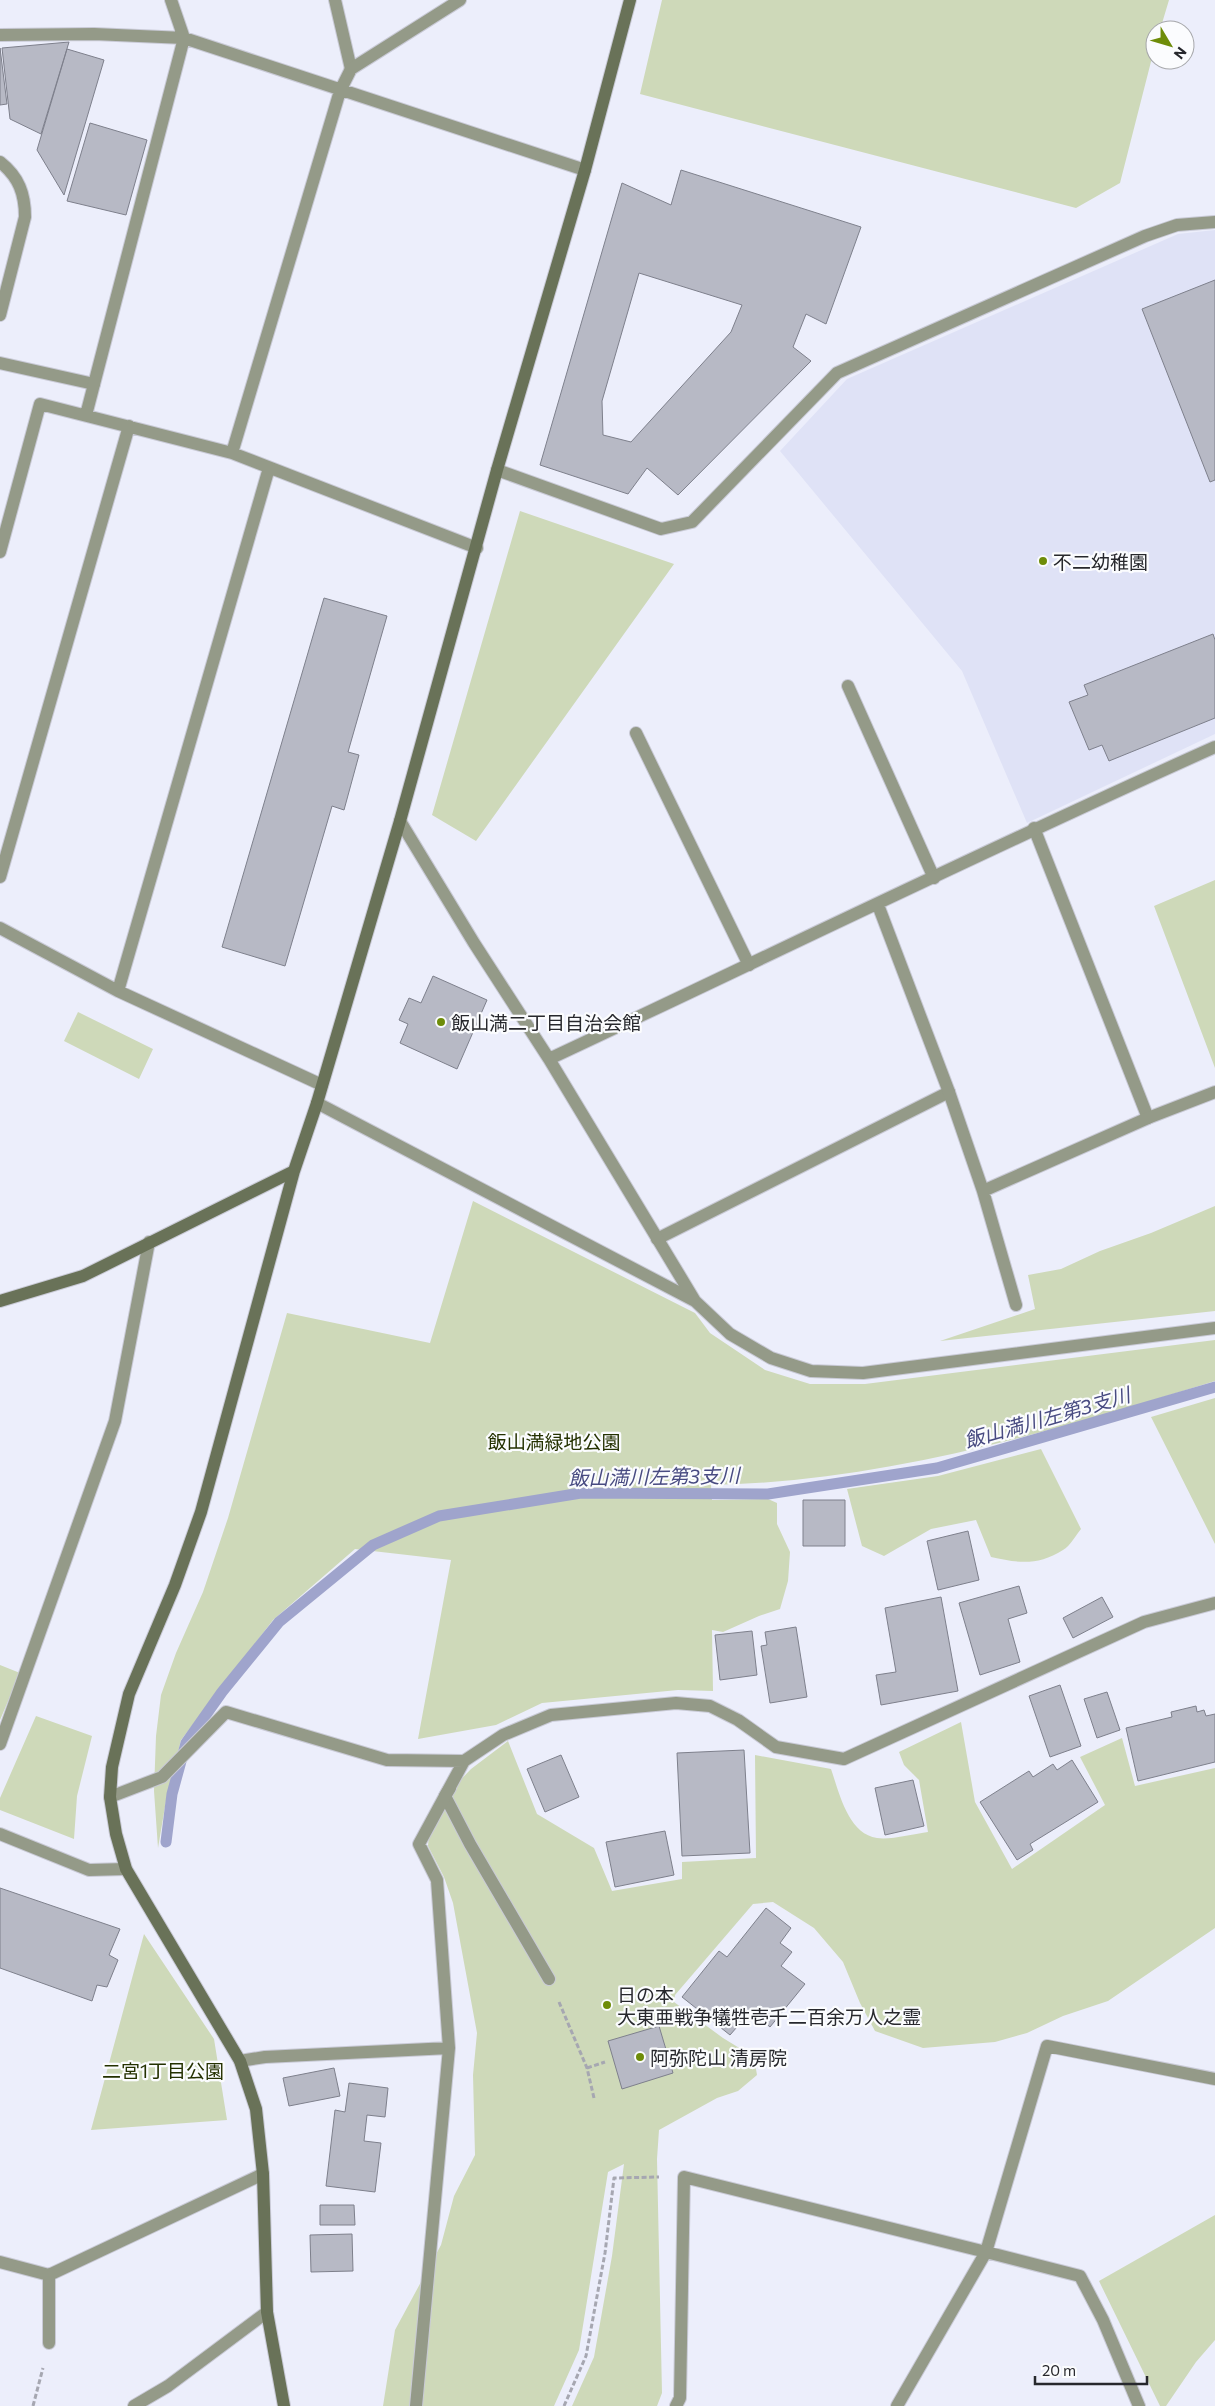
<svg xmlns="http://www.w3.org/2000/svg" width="1215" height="2406" viewBox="0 0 1215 2406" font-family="Commissioner,'Noto Sans JP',sans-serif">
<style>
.built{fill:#dfe2f6}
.green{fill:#ced9b9}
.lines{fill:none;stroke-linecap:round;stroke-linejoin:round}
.stream{stroke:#9fa4cc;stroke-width:11}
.building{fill:#b7b9c5;stroke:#7e808c;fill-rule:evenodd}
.lane-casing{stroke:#c9cad6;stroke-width:14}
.street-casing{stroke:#c9cad6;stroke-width:14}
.secondary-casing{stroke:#c9cad6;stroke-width:14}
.path{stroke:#a6a7b1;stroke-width:3;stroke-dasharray:5 2.5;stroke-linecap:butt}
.lane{stroke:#949a88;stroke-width:12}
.street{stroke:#949a88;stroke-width:12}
.secondary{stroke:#697258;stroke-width:12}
.poi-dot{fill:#6e8c09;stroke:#fbfcfe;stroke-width:2}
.labels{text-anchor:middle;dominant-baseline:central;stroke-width:4.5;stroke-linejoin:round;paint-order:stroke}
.poi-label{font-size:19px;fill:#27282d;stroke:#fbfcfe;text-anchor:start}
.park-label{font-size:19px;fill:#243100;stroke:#fbfcfe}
.water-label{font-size:20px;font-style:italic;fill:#484b81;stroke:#fbfcfe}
</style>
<rect width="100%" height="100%" fill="#eceefb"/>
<!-- built -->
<path class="built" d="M1215 230V734L1027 823 962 671 780 451 847 379 1178 234Z"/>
<!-- green -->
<path class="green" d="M662 0H1169L1160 30H1155V46L1120 183 1076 208 640 94Z
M520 511 674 564 476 841 432 815Z
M1215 880V1068L1154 906Z
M78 1012 153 1049 139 1079 64 1041Z
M473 1201 695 1313 710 1333 765 1370 810 1384H865L1215 1340V1381C1055 1431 880 1482 711 1485L712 1500 768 1499 777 1503V1524L790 1552 788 1581 780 1609 759 1616 723 1632 712 1630 713 1691 678 1690 542 1703 496 1725 418 1739 451 1560 355 1549 273 1620 181 1740 167 1795 158 1848 154 1791 156 1736 161 1695 176 1653 203 1592 228 1518 287 1313 430 1343Z
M1215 1206V1311L940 1341 1035 1309 1028 1275 1061 1269 1100 1251 1151 1233Z
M1215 1398V1544L1151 1417Z
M1041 1449 1081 1529C1076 1535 1070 1546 1063 1550 1038 1566 1018 1563 991 1557L976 1520 931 1529 884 1556 862 1546 847 1489 938 1476Z
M0 1665 20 1673 0 1720Z
M36 1716 92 1736 77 1796 74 1839 0 1810V1798Z
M961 1722 975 1802 1012 1869 1105 1805 1080 1757 1122 1738 1135 1786 1215 1768V1928L1108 2001 1063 2016 1027 2033 995 2042 923 2048 875 2031 860 2003 843 1962 814 1928 773 1902 753 1904 675 1995 674 2002 723 2038 754 2057 757 2075 738 2091 717 2098 659 2130 657 2159 662 2393 657 2406H572L594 2357 612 2256 624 2164 608 2172 579 2350 554 2406H383L395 2330 441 2245 454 2196 475 2155 473 2075 477 2033 453 1903 444 1877 428 1846 429 1834 445 1796 471 1769 508 1741 537 1814 594 1848 612 1891 682 1879V1862L756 1858 755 1755 831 1769C839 1792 848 1834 877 1838 890 1840 914 1834 928 1832L919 1780 904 1765 899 1752Z
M144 1934 214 2039 227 2120 91 2130Z
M1215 2215V2340L1196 2362 1166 2406H1160L1099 2281Z"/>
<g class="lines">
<!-- stream -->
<path class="stream" d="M166 1842 172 1794 186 1743 222 1692 279 1622 373 1545 439 1516 581 1493 768 1494 937 1468 1215 1387"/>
</g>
<!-- building -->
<path class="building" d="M69 42 41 134 10 119 2 48Z
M0 48 7 104 0 105Z
M67 49 104 60 64 195 37 150Z
M90 123 147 140 126 215 67 201Z
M681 170 861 227 826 324 806 314 793 347 811 361 678 495 647 468 628 494 540 465 622 183 671 205ZM639 273 742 305 731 332 631 442 603 435 602 401Z
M1215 280V480L1210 482 1142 309Z
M324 598 387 616 348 752 359 755 344 810 332 806 285 966 222 947Z
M1213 634 1215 640V718L1109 761 1102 745 1089 750 1069 702 1088 695 1084 685Z
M433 976 487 1000 457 1069 400 1043 408 1024 399 1020 409 998 421 1003Z
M803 1500H845V1546H803Z
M968 1531 979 1580 938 1590 927 1541Z
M1019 1586 1027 1613 1008 1619 1020 1662 980 1675 959 1603Z
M941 1597 958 1691 881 1705 876 1675 896 1672 885 1608Z
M1102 1597 1113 1617 1073 1638 1063 1618Z
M796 1627 807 1697 770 1703 761 1646 767 1645 765 1632Z
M752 1631 757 1675 720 1680 715 1635Z
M1060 1685 1081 1746 1050 1757 1029 1696Z
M1107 1692 1120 1730 1097 1738 1084 1699Z
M1196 1706 1197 1712 1204 1710 1206 1716 1215 1714V1762L1138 1781 1126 1728 1172 1717 1171 1712Z
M744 1750 750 1853 682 1856 677 1753Z
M561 1755 579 1797 545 1812 527 1769Z
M1072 1760 1098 1802 1030 1844 1033 1850 1017 1860 980 1802 1029 1771 1033 1777 1053 1764 1057 1770Z
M913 1780 924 1826 885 1835 875 1788Z
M665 1831 674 1875 615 1887 606 1842Z
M0 1888 120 1929 109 1955 118 1960 107 1987 97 1985 92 2001 0 1968Z
M766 1908 791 1928 780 1943 792 1952 781 1966 805 1984 770 2027 751 2011 730 2035 682 1997 719 1951 727 1957Z
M659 2026 673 2073 622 2089 608 2041Z
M334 2068 340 2096 289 2106 283 2078Z
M349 2083 388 2088 385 2117 367 2115 364 2141 381 2143 375 2192 326 2186 335 2110 345 2112Z
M320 2205H354L355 2225H320Z
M352 2234 353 2271 311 2272 310 2235Z"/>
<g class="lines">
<defs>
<path id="lane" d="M335 0 351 69
M0 162C19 177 25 194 25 217L0 315
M0 363 94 384
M848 686 934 878
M636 733 749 965
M1034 828 1148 1118
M657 1239 949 1092
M0 1744 115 1421 149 1242
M450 1788 445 1796 470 1844 549 1979
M49 2275V2343"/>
<path id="street" d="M0 35 94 34 184 38 585 170
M86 415 184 38 171 0
M232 453 340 91 351 69 460 0
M497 470 661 529 692 522 837 373 1145 236 1177 225 1215 222
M0 552 40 404 232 453 477 548
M400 821 474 943 549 1059 695 1301 730 1334 771 1358 811 1371 863 1373 1215 1328
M0 877 129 426
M878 905 949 1092 983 1191 1016 1305
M0 928 118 991 322 1085
M118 991 269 468
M549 1059C771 955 991 847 1215 747
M317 1103 695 1301
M983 1191 1148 1118 1215 1092
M110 1797 162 1777 226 1712 387 1760 464 1761 503 1735 551 1715 676 1703 710 1706 738 1720 776 1747 844 1759 1144 1622 1215 1603
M0 1834 89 1870 126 1869
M240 2061 265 2057 449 2048 437 1880 419 1844 464 1761
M0 2262 49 2275 263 2174
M134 2406 168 2386 267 2312
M416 2406 449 2048
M676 2406 680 2398 684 2177 986 2252 897 2406
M1139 2406 1103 2320 1080 2276 986 2252 1047 2046 1215 2079"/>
<path id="secondary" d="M0 1301 83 1276 294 1171
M284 2406 267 2312 263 2174 256 2109 240 2061 126 1869 116 1834 110 1797 112 1767 129 1694 175 1585 201 1512 294 1171 317 1103 400 821 497 470 585 170 630 0"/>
</defs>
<!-- lane casing -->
<use href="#lane" class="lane-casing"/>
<!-- street casing -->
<use href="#street" class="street-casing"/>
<!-- secondary casing -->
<use href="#secondary" class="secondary-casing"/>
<!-- path -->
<path class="path" d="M559 2002 587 2068 594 2098
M587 2068 605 2062
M33 2406 43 2368
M564 2406 586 2356 605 2253 614 2178 659 2177"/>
<!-- lane -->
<use href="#lane" class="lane"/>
<!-- street -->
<use href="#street" class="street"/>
<!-- secondary -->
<use href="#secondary" class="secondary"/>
</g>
<!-- markers -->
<g class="poi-dot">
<circle cx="1043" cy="561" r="5"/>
<circle cx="441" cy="1022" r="5"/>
<circle cx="607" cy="2005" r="5"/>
<circle cx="640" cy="2057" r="5"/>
</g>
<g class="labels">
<!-- poi labels -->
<g class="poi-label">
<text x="1053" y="561">不二幼稚園</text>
<text x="451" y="1022">飯山満二丁目自治会館</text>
<text x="617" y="1994">日の本<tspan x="617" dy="22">大東亜戦争犠牲壱千二百余万人之霊</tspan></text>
<text x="650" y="2057">阿弥陀山 清房院</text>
</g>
<!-- park labels -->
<g class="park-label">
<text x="554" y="1441">飯山満緑地公園</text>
<text x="163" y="2070">二宮1丁目公園</text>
</g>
<!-- water labels -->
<g class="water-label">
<text transform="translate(1047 1417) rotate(-16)">飯山満川左第3支川</text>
<text transform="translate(654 1476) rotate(-1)">飯山満川左第3支川</text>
</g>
</g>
<!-- north arrow -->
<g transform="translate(1170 45) rotate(128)"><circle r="24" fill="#fbfcfe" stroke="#a6a7aa"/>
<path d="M0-4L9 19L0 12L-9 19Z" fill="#6e8c09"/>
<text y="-8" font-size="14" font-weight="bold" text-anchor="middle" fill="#27282d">N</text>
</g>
<!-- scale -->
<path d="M1035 2376v8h112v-8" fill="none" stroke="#27282d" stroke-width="2.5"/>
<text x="1042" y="2376" font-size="15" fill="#27282d" stroke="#fbfcfe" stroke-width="4" paint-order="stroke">20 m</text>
</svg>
